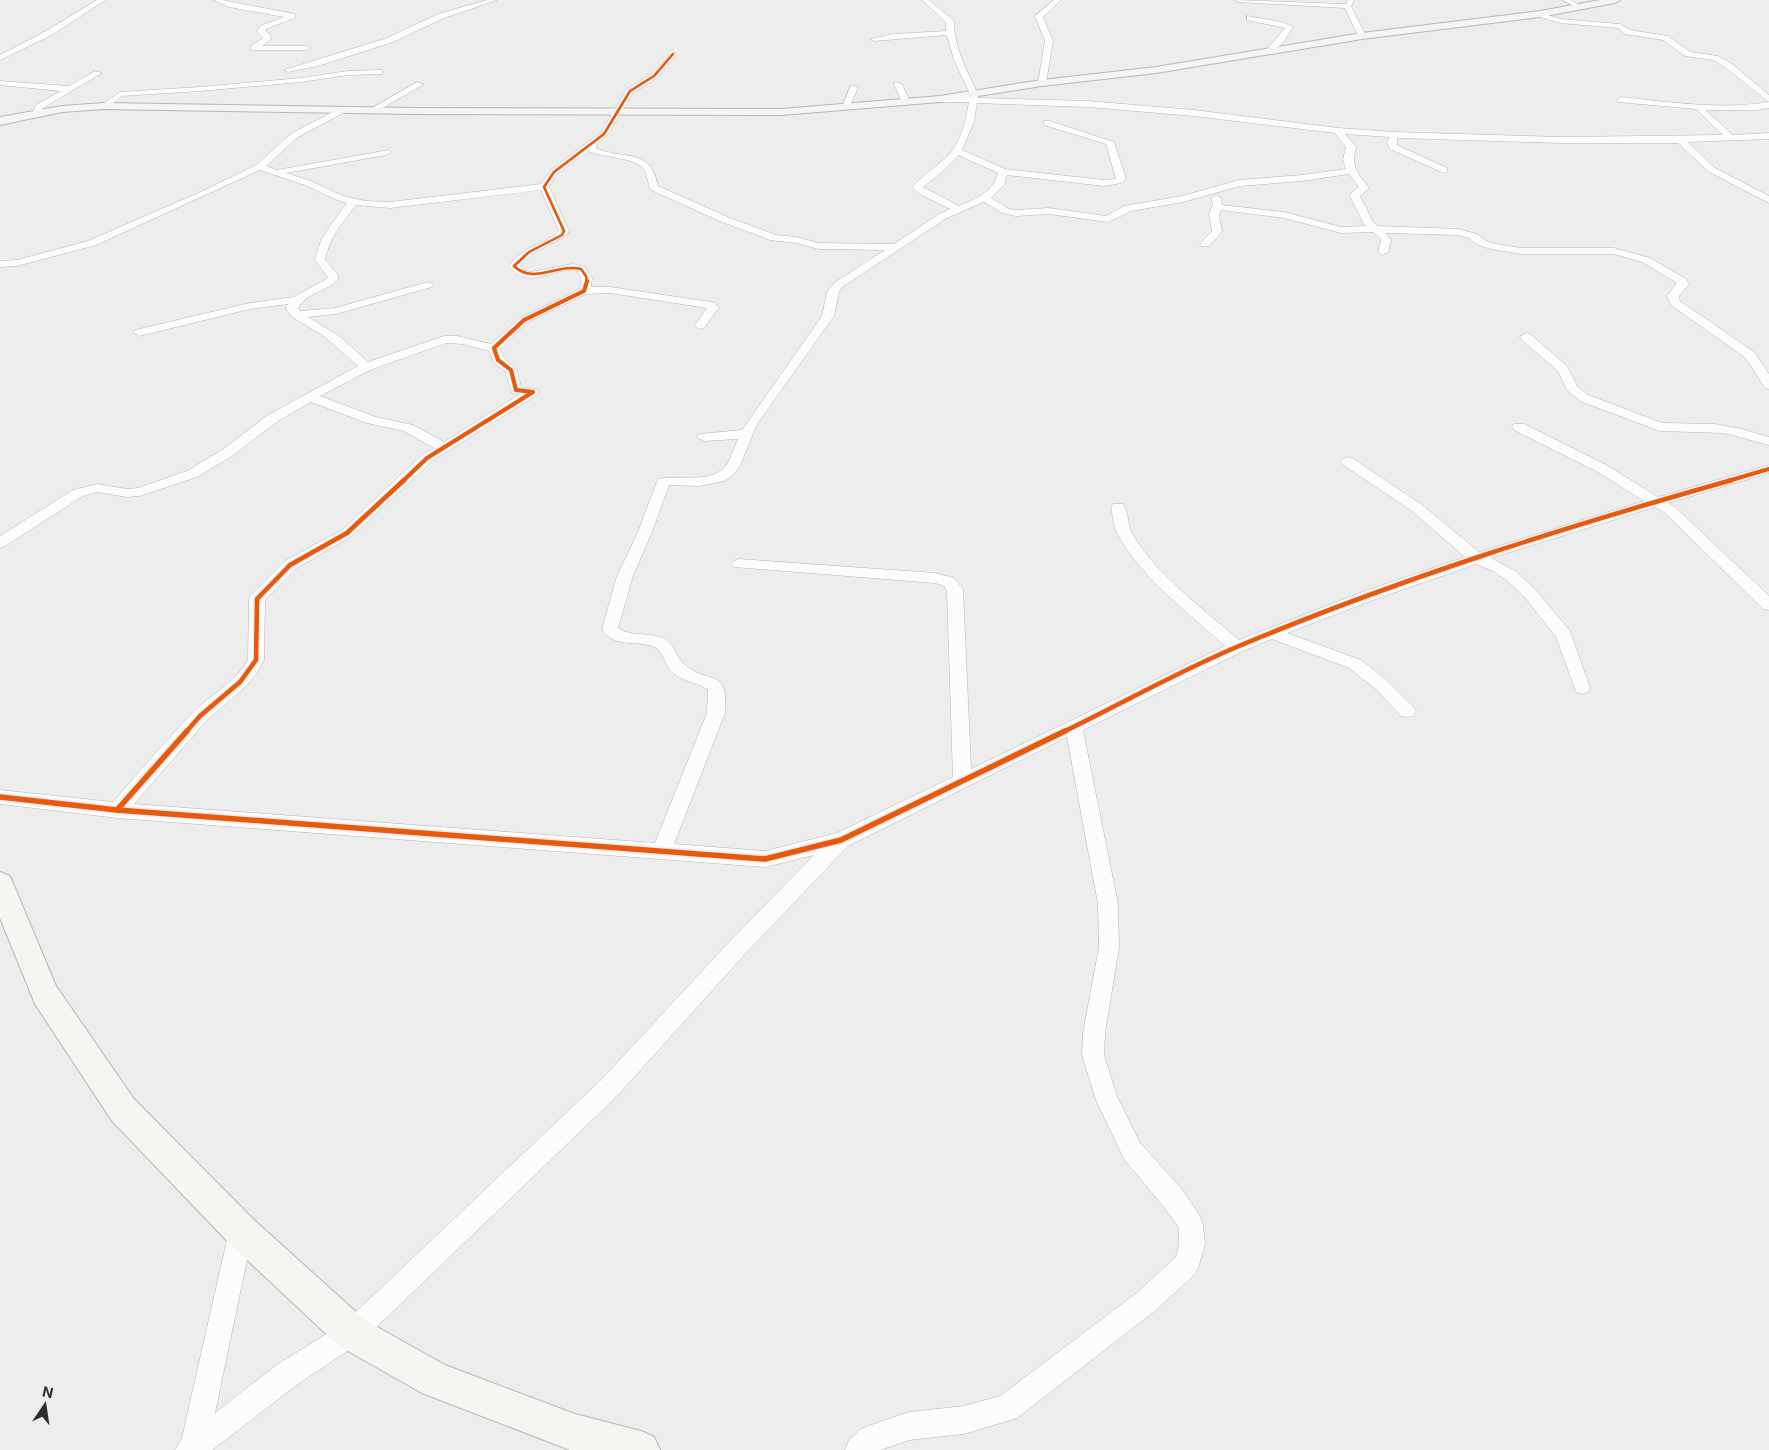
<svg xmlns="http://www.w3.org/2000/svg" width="1769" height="1450" viewBox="0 0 1769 1450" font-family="Inter,sans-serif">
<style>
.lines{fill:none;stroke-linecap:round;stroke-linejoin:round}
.street-casing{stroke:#b8b7b8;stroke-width:1}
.secondary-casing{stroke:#b8b7b8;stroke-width:2}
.street{fill:#fcfcfc;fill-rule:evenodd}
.secondary{fill:#f6f5f2;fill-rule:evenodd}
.cycleway-far3-casing{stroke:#efecef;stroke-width:4}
.cycleway-far2-casing{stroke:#efecef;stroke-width:6}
.cycleway-far1-casing{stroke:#efecef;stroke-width:7}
.cycleway-casing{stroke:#efecef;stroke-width:9}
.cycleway-far3{stroke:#e8590c;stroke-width:2.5}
.cycleway-far2{stroke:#e8590c;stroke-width:4}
.cycleway-far1{stroke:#e8590c;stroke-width:4.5}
.cycleway{stroke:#e8590c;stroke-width:5.5}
</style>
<rect width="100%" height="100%" fill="#eeedee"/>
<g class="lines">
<defs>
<path id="street" d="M97 0H105L52 35 0 60V55L46 31Z
M213 0H222L295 14V18L266 29 265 31 270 34 271 39 262 46H307L311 48 307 50H251V46L263 38 257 32 260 26 284 17 229 7Z
M487 0H497L444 18 393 42 318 66 288 72 284 70 387 38 438 14Z
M922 0H929L954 21C954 47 967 71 978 94V98L1088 101 1194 110 1338 128 1394 132 1561 137 1723 135 1696 109 1618 102 1617 100 1621 97C1669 102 1721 110 1769 102V108L1757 110H1705L1733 135 1769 133V139L1688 142 1715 168 1769 196V203L1709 172 1678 143H1561L1397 138V145L1447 168V172L1444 173 1390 149 1387 143 1389 137 1345 134 1356 147C1351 168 1357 172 1369 188L1360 196 1373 222 1378 226 1458 229 1477 234 1486 241 1496 244 1521 248H1614L1650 258 1686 279 1689 284 1679 296 1680 301 1754 352 1769 374V389L1765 388 1746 358 1671 305 1667 296 1677 283 1642 262 1614 254H1521L1491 249 1478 245 1469 238 1458 235 1386 233 1391 240 1388 252 1383 255 1378 252 1381 240 1373 232 1341 233 1284 218 1221 210 1219 215 1222 232 1209 246H1201L1200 244 1212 231 1209 215 1213 203 1211 198 1216 195 1221 198 1222 205 1284 212 1341 227 1365 226 1350 196 1352 192 1359 187 1349 174 1302 181 1240 186 1183 202 1131 211 1108 222 1049 214 1016 216 1002 213 984 202 947 218 842 287 839 292 834 316 757 424 740 466 733 475 724 481 699 486 669 485 652 532 633 576 618 628C630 637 649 632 663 638 675 643 675 656 684 664 708 686 729 665 725 713L674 844 765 851 837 833 953 777 947 590 944 586 935 583 734 567 731 564 734 561 739 559 935 573 954 578 963 589 971 769 1225 646C1190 614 1140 577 1117 533 1113 525 1113 516 1111 507L1113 504H1123C1129 512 1127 524 1132 533 1153 572 1206 611 1239 640L1362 592 1465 557 1412 511 1342 464 1340 461 1347 457 1352 458 1422 505 1479 552 1644 501 1596 471 1514 430 1512 427 1514 424H1524L1606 465 1658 497 1769 465V473L1668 503 1675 507 1769 596V610L1763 609 1665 513 1655 507 1491 558 1515 571 1534 588 1570 631 1590 688 1588 692 1582 694 1576 692 1556 637 1524 596 1505 579 1491 570 1476 564 1373 600 1287 633 1361 660 1389 682 1413 706 1416 711 1413 716 1407 717 1401 716 1377 690 1349 668 1272 639 1243 651 1083 730 1118 904 1119 947 1105 1033 1104 1055 1117 1096 1140 1143 1182 1189 1200 1216 1203 1225 1205 1244 1199 1265 1195 1274 1156 1310 1017 1418 964 1434 909 1440 880 1450H845L849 1440 861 1429 871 1425 909 1412 964 1406 1000 1396 1138 1292 1176 1257 1179 1244V1228L1164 1207 1124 1159 1096 1100 1082 1055 1083 1033 1099 947 1098 904 1067 737 848 846 744 955 617 1096 361 1342 298 1384 212 1450H175L182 1438 229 1231 232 1222 241 1219 250 1222 253 1231 215 1413 278 1364 343 1324 601 1080 730 941 814 855 765 867 117 818 0 804V790L113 802C139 772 165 742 192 713 210 695 235 683 248 660L249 599 251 595 285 561 342 530 422 455 434 448 404 431 367 423 311 402 278 421 232 456 197 477 140 496 127 497 97 492 83 496 5 546 0 548V536L73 490 97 484 127 489 138 488 187 471 222 450 268 415 358 366 324 336 292 317 286 308 288 304 250 309 139 336 133 332 135 330 250 303 294 297 328 278 315 260C319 237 334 221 347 203L337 200 305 185 260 170 96 245 17 266 0 267V261L17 260 88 241 207 189 256 165 292 133 342 107 346 110 345 112 298 137 266 166 277 170 389 150 391 152 386 155 286 173 311 181 343 196 366 201 390 202 541 184 551 170 601 132 627 89 651 74 673 52 677 54 657 78 633 93 608 134 597 144 596 148C625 161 650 146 658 186L730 218 776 235 796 237 819 243 894 244 939 214 950 209 918 193 913 188C916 179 944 162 952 151 962 137 966 119 969 102H940L936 99 940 96 969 97 970 94 954 60 947 35 874 41 870 39 894 34 946 31V22ZM977 103 1088 107 1194 116 1335 133 1346 147 1343 160 1346 169 1302 175 1239 180 1182 196 1124 206 1106 216 1049 208 1016 210 1009 209 991 198 1004 185 1007 175 1104 186 1122 183 1126 178 1114 142 1050 121H1044V125L1106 144 1116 179 1104 180 1005 169 962 150 974 122ZM588 151C602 157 634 158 642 167 648 173 647 183 651 190L722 222 770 240 796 243 819 249 885 250 834 283 827 292 822 316 742 430 699 434 697 437 704 441 738 439C734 447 731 459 725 467 711 484 678 474 658 479L638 532 617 576 602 629C613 648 634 640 652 646 664 650 664 665 673 673 683 682 698 682 708 690L707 713 655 843 134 804 206 721 246 686 257 673 264 660 265 600 295 569 352 536 432 461 537 395 539 392 537 389 521 387 517 370 504 358 500 349 528 322 586 294 610 293 707 308 694 326 700 329 704 328 717 310 719 308 715 303 711 302 610 287H591L592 278 585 267 573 264 530 272 524 270 520 266 532 254 567 235 569 231 549 187 557 174ZM958 155 998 173C994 192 975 199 959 206L923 187 943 171ZM541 190 559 231C545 245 524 244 509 266 529 293 553 265 577 271 582 277 582 282 580 289L520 318 491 344 457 336H444L368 362 339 336 308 317 336 314 432 287 434 285 428 282 335 308 300 311 298 308C307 292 327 292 338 279V275L325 260C329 238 343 222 356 205L390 208ZM446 343 463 344 489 351 494 363 505 371 512 393 520 394 444 442 413 425 376 417 320 396 370 370Z
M1054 0H1061L1043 17 1053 41 1046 83 1042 85 1038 83 1045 41 1035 16Z
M1235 0 1346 4 1348 0H1354L1351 6 1366 36 1359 38 1345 8 1238 2Z
M1562 0H1571L1581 6 1576 7Z
M1537 12 1561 19 1620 24 1630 30 1668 36 1690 52 1718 56 1732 64 1769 95V102L1726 68 1713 60 1685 56 1663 40 1625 34 1618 28 1560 23 1537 16Z
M1247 16 1282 22 1293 27 1283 43 1269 54 1265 52 1285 28 1247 20Z
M379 70H382V74L348 75 301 82 200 91 122 96 107 108 100 106 120 92 200 87 301 78 348 71Z
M95 71 102 73 43 108 39 116 36 117 32 114 36 105 61 91 0 85V81L69 86Z
M417 82 424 84 374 113 367 111Z
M895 82 902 84 910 102 909 104 902 102 894 84Z
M851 85 858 87 849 109H843L842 107Z
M1526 333 1530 334 1567 366 1577 386 1588 395 1662 423 1715 424 1742 429 1769 437V445L1724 433 1660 431 1580 401 1567 390 1558 371 1522 340 1520 337Z"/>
<path id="secondary" d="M1600 0H1620L1615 3 1540 17 1362 39 1156 73 1042 86 940 102 781 115 415 114 104 109 62 112 0 125V117L62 106 104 103 415 108 781 109 940 96 1042 80 1156 67 1362 33 1540 11Z
M0 872 10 876 56 986 134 1099 253 1219 365 1320 445 1365 575 1414 641 1431 654 1437 660 1450H570L422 1393 339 1346 229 1243 112 1121 35 1004 0 918Z"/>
</defs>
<!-- street casing -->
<use href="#street" class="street-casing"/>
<!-- secondary casing -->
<use href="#secondary" class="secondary-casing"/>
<!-- street -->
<use href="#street" class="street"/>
<!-- secondary -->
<use href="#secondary" class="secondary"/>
<defs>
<path id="cycleway-far3" d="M587 282 586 276 581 269C558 263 533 285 514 266L529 252 562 235 564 231 544 187 554 172 604 134 630 91 654 76 673 54"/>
<path id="cycleway-far2" d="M403 481 427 458 533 392 516 390 511 370 498 360 494 348 524 320 584 291 587 281
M1728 481 1769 469"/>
<path id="cycleway-far1" d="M186 732 200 716 240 682 256 660 257 599 290 565 347 533 404 480
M1063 732C1121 704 1179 671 1239 646 1399 579 1565 527 1732 480"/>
<path id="cycleway" d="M0 797 117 810 765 859 841 840 1065 731
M117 810 187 731"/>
</defs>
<!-- cycleway-far3 casing -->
<use href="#cycleway-far3" class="cycleway-far3-casing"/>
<!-- cycleway-far2 casing -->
<use href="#cycleway-far2" class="cycleway-far2-casing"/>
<!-- cycleway-far1 casing -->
<use href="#cycleway-far1" class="cycleway-far1-casing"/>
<!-- cycleway casing -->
<use href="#cycleway" class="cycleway-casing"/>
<!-- cycleway-far3 -->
<use href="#cycleway-far3" class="cycleway-far3"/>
<!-- cycleway-far2 -->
<use href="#cycleway-far2" class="cycleway-far2"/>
<!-- cycleway-far1 -->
<use href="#cycleway-far1" class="cycleway-far1"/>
<!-- cycleway -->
<use href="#cycleway" class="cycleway"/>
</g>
<!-- north arrow -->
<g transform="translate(45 1405) rotate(13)" stroke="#efecef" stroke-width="4" paint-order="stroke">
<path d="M0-4L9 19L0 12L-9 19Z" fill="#2f2e2f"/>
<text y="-8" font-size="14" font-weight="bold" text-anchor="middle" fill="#2f2e2f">N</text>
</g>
</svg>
